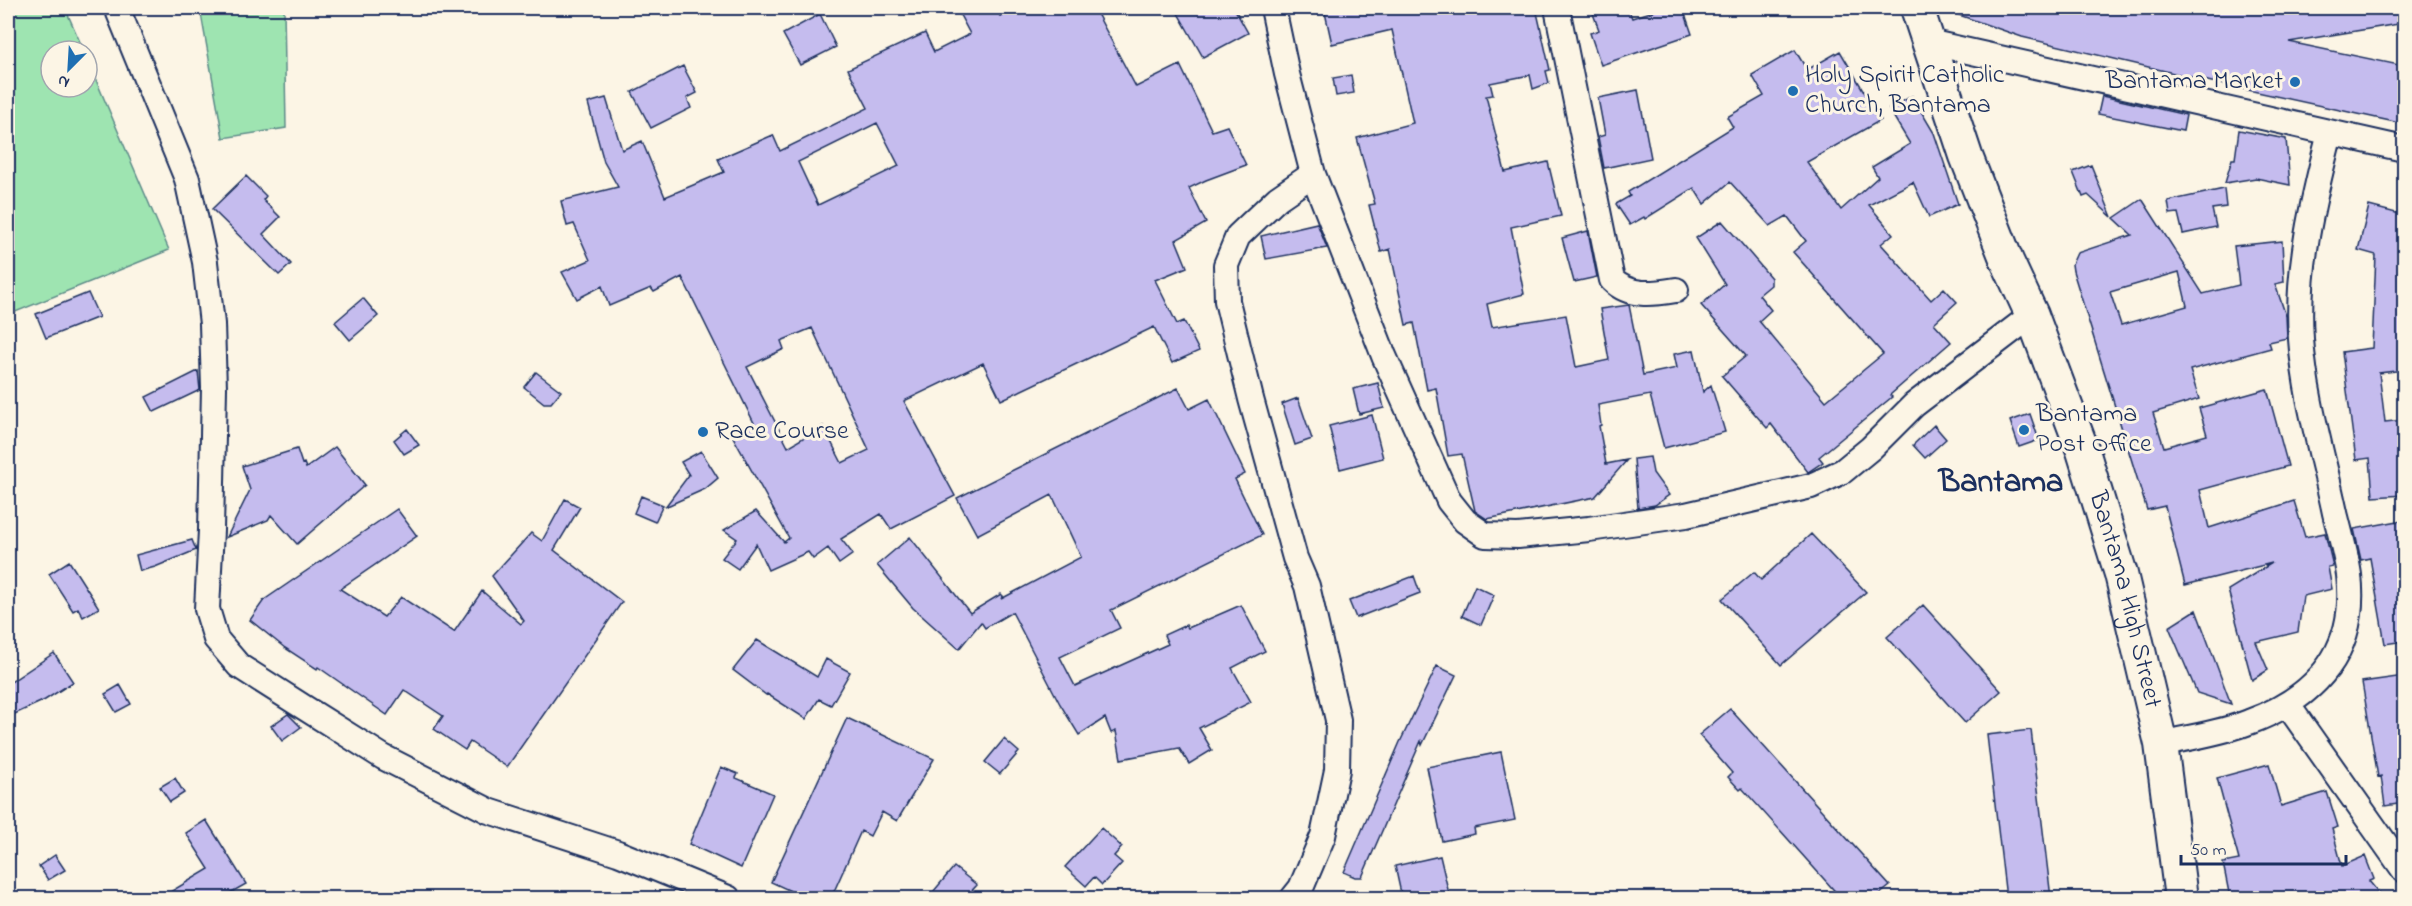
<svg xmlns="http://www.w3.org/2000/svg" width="2412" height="906" viewBox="0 0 2412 906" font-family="'Indie Flower',sans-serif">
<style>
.green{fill:#9ee4b1;stroke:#5c8a88;stroke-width:1.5}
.building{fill:#c5bcee;stroke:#1b2f5e;stroke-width:1.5;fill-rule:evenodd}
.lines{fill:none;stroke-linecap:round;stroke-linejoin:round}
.minor-casing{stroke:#1b2f5e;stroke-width:28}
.major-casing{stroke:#1b2f5e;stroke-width:36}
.minor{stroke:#fcf5e5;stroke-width:24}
.major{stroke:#fcf5e5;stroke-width:32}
.poi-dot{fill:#1f6fb2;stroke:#fcf5e5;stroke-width:2}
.labels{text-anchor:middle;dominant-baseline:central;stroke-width:6;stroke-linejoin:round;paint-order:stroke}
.poi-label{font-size:26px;fill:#1b2f5e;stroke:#fcf5e5;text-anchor:start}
.street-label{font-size:26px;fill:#1b2f5e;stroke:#fcf5e5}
.district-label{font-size:32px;font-weight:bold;fill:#1b2f5e;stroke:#fcf5e5}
</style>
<rect width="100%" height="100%" fill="#fcf5e5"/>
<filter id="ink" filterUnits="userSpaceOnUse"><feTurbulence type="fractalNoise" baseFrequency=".0167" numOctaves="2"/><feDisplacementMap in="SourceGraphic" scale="12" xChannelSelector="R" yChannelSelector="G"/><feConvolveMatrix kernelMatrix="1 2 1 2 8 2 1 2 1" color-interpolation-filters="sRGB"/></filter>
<g filter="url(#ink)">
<!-- green -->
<path class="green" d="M8 8H65L84 51H51V87H87V59L169 250 8 315Z
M200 8H284L286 128 223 138Z"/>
<!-- building -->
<path class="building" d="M974 8H996L1000 16 1018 8H1094L1136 87 1180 65 1212 131 1227 126 1246 165 1206 180 1189 188 1206 223 1176 240 1187 267 1155 280 1177 324 1184 321 1199 351 1172 363 1154 327 1001 400 983 363 904 401 955 496 891 529 881 514 841 539 853 554 839 564 828 548 813 559 808 552 768 570 756 544 738 569 722 558 737 539 724 530 756 511 784 542 789 538 732 435 754 423 682 277 654 292 651 288 609 306 602 286 577 299 562 272 590 260 574 224 567 226 561 201 618 187 604 162 588 103 606 98 622 150 642 141 665 197 724 172 718 159 773 135 780 151 868 108 848 69 925 33 934 52 970 34 960 15ZM877 123 899 166 818 205 798 162ZM812 328 869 450 842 463 823 426 788 447 747 367 784 349 781 341Z
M1175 8H1234L1248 33 1203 57Z
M1324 8H1536L1550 70 1546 71 1549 83 1533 89 1530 75 1490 83 1493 95 1486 96 1505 172 1548 162 1561 216 1511 227 1524 294 1487 304 1492 327 1566 315 1576 367 1609 360 1600 309 1629 305 1643 375 1677 368 1674 354 1694 350 1703 392 1711 385 1725 432 1664 448 1650 395 1598 405 1601 425 1599 426 1606 464 1627 460 1595 497 1487 519 1475 511 1462 454 1448 456 1436 388 1427 390 1414 323 1406 325 1390 249 1381 252 1369 205 1375 204 1357 138 1413 123 1392 30 1332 44Z
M1591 8H1628L1632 18 1663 8H1683L1692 34 1601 65 1590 33 1599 30Z
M1946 8H2241L2258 11 2259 8H2404V23L2289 42 2404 66V124L2216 83 2022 37 1945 10Z
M820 14 836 47 800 65 783 34Z
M1795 50 1807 70 1840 51 1881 120 1807 162 1841 210 1878 177 1872 167 1910 144 1889 109 1912 96 1934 133 1958 204 1929 217 1913 182 1869 205 1893 234 1881 244 1931 300 1944 288 1957 302 1934 323 1951 342 1890 395 1892 397 1819 457 1823 462 1808 472 1771 424 1767 428 1722 376 1746 356 1701 305 1725 284 1696 238 1722 221 1771 278V285L1759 295 1771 310 1759 321 1826 401 1883 354 1793 252 1806 241 1787 216 1770 226 1730 182 1704 204 1694 188 1645 219 1644 217 1630 225 1616 204 1630 196 1628 192 1733 127 1727 117 1764 96 1752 75Z
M683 66 697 93 687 98 691 108 651 128 632 92Z
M1351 75 1354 93 1336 96 1333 78Z
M1638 90 1651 158 1604 168 1598 137 1605 135 1598 98Z
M2102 96 2186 115 2183 131 2098 114Z
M2239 130 2286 139 2290 185 2256 178 2225 183 2232 159H2235Z
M2091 165 2112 217 2088 195 2083 197 2073 172Z
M246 176 266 196 263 200 280 217 263 234 291 264 279 275 212 209Z
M2224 189 2226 207 2212 209 2216 227 2183 234 2178 213 2170 214 2168 201Z
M2142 199 2203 294 2239 285 2234 246 2282 241 2284 282 2275 284 2286 316 2287 338 2269 342 2271 348 2190 370 2199 399 2153 413 2164 447 2207 435 2199 408 2267 389 2288 466 2200 490 2209 528 2294 501 2305 537 2325 533 2333 566 2328 567 2332 589 2303 596 2298 632 2256 642 2268 670 2252 680 2228 590 2272 563 2185 585 2165 506 2147 510 2073 271 2072 264 2077 253 2132 235 2114 218ZM2179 272 2187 306 2121 325 2110 292Z
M2369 206 2404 215V370L2379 373 2385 422 2404 420V495L2373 497 2370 458 2356 460 2342 352 2372 348 2376 255 2358 250Z
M1317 223 1327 248 1266 259 1261 236Z
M1588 231 1597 277 1574 282 1562 238Z
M88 293 99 317 46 338 36 314Z
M363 298 378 316 350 340 335 322Z
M198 371 200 390 154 412 146 397Z
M536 372 561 391 551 403H544L524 387Z
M1378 383 1384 408 1359 414 1353 389Z
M1178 388 1189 409 1209 399 1245 474 1235 479 1262 535 1111 610 1120 628 1060 657 1075 686 1168 644 1164 635 1186 625 1188 628 1241 605 1265 651 1232 668 1251 702 1199 728 1212 750 1189 764 1179 748 1121 759 1116 731 1111 733 1105 718 1079 735 1060 704 1012 612 985 628 981 622 959 649 913 608 877 565 910 537 970 613 1001 594 1003 596 1001 599 1081 557 1052 495 977 535 957 498Z
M1298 398 1312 439 1295 445 1282 404Z
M2030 414 2039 440 2019 447 2010 421Z
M1372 415 1383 458 1340 469 1329 426Z
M1934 425 1946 439 1925 458 1913 445Z
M407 429 419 445 404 454 394 440Z
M335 447 365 485 297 544 271 515 268 520 227 537 250 490 242 466 297 449 302 464 304 463 306 468Z
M701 451 718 478 705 489 665 507 689 475 681 462Z
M1650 457 1653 473 1669 495 1655 505 1638 508 1634 459Z
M641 496 663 505 655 522 634 513Z
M565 499 580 507 554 550 622 602 507 767 470 742 465 750 434 729 443 716 404 690 387 715 318 667 317 669 285 648 250 620 264 600 397 509 417 536 340 589 384 617 401 597 454 632 482 591 521 624 524 621 492 576 531 533 542 541Z
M2404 520V641L2385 644 2370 558 2361 560 2354 529Z
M1811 534 1866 592 1781 665 1722 599 1754 572 1761 580Z
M192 540 196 550 155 567 140 571 136 555Z
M69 561 99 608 83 617 78 608 73 611 49 574Z
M1414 576 1420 593 1356 618 1349 601Z
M1475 586 1494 595 1481 625 1462 616Z
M1923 605 2001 691 1965 723 1887 637Z
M2196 610 2231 704 2197 693 2169 627Z
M757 640 817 677 826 659 850 672 831 705 819 699 806 719 767 694 766 695 733 670Z
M54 653 73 682 45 700 8 717V684Z
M1437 666 1456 675 1422 745 1421 741 1362 877H1355L1344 872 1400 742Z
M2404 676V702L2399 703 2404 736V803L2385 806 2381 776 2378 777 2362 682Z
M120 685 131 704 116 712 105 694Z
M1730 709 1890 886 1875 898H1841L1742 788 1740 790 1728 777 1732 773 1699 735Z
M288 714 301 727 282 741 271 726Z
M847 718 934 759 897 821 882 812 870 836 861 831 831 898H806L771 882Z
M2031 730 2051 898H2006L1987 735Z
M1004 739 1019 752 1000 774 985 762Z
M1501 752 1515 820 1474 828 1475 834 1442 841 1427 767Z
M2269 764 2281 806 2327 792 2338 827 2332 829 2342 866 2365 856 2374 879 2369 881 2383 898H2230L2223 863 2239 860 2217 778Z
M721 767 738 774 736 778 773 794 741 868 689 844Z
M175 778 184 793 170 802 160 787Z
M206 820 246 884 221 898H160L209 869 186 833Z
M1101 828 1122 847 1114 856 1122 863 1102 885 1094 877 1086 886 1065 867Z
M55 855 65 870 48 880 39 866Z
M1440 856 1450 898H1402L1395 866Z
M954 867 977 885 965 898H928Z"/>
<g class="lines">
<defs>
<path id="minor" d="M117 8 187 179 205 262 212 324 214 388 211 530 207 609 216 639 239 666 305 708 383 757 489 811 618 853 728 898
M1273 8 1287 74 1313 174 1384 356 1449 501 1465 521 1485 535 1518 536 1589 529 1686 515 1811 486 1843 471 1871 448 1914 405 2032 315
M1557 8 1612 280C1630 297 1652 294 1676 290
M1928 42 2404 149
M2287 704 2404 870
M2161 744C2190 737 2222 733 2249 722 2317 697 2358 650 2349 575 2346 554 2340 533 2335 513 2323 456 2305 397 2301 339 2296 269 2313 200 2330 133
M1293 898 1301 888 1323 836 1337 770 1338 720 1307 586 1295 558 1251 399 1227 301 1226 265 1238 236 1278 198 1313 174"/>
<g id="major">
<path id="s1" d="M1917 8 1966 156 2007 261 2032 315 2083 451 2121 574 2161 744 2181 898"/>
</g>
</defs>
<!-- minor casing -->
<use href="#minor" class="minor-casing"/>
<!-- major casing -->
<use href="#major" class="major-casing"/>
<!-- minor -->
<use href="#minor" class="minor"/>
<!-- major -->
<use href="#major" class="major"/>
</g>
</g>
<!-- markers -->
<g class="poi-dot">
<circle cx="2295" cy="82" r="6"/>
<circle cx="1793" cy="91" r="6"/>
<circle cx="2024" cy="430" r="6"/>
<circle cx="703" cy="432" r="6"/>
</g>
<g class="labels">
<!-- poi labels -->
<g class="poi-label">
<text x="1805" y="76">Holy Spirit Catholic<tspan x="1805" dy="30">Church, Bantama</tspan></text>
<text x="2283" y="82" text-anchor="end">Bantama Market</text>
<text x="2036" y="415">Bantama<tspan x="2036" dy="30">Post Office</tspan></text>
<text x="715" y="432">Race Course</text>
</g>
<!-- street labels -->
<g class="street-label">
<text stroke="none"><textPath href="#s1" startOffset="628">Bantama High Street</textPath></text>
</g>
<!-- district labels -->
<g class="district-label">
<text x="2001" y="483">Bantama</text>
</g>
</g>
<!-- margin -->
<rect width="2412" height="906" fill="none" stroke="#fcf5e5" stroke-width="30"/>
<rect x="15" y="15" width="2382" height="876" fill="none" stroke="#1b2f5e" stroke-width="2" filter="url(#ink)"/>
<!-- north arrow -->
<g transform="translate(69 69) rotate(204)"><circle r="28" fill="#fcf5e5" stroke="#a2a6af" stroke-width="1.5"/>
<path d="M0-4.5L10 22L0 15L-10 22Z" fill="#1f6fb2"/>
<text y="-9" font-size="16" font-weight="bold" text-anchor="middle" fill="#1b2f5e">N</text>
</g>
<!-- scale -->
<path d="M2181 855v9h165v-9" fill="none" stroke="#1b2f5e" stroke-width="3"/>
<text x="2190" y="855" font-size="18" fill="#1b2f5e" stroke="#fcf5e5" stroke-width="4.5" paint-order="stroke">50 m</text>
</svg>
